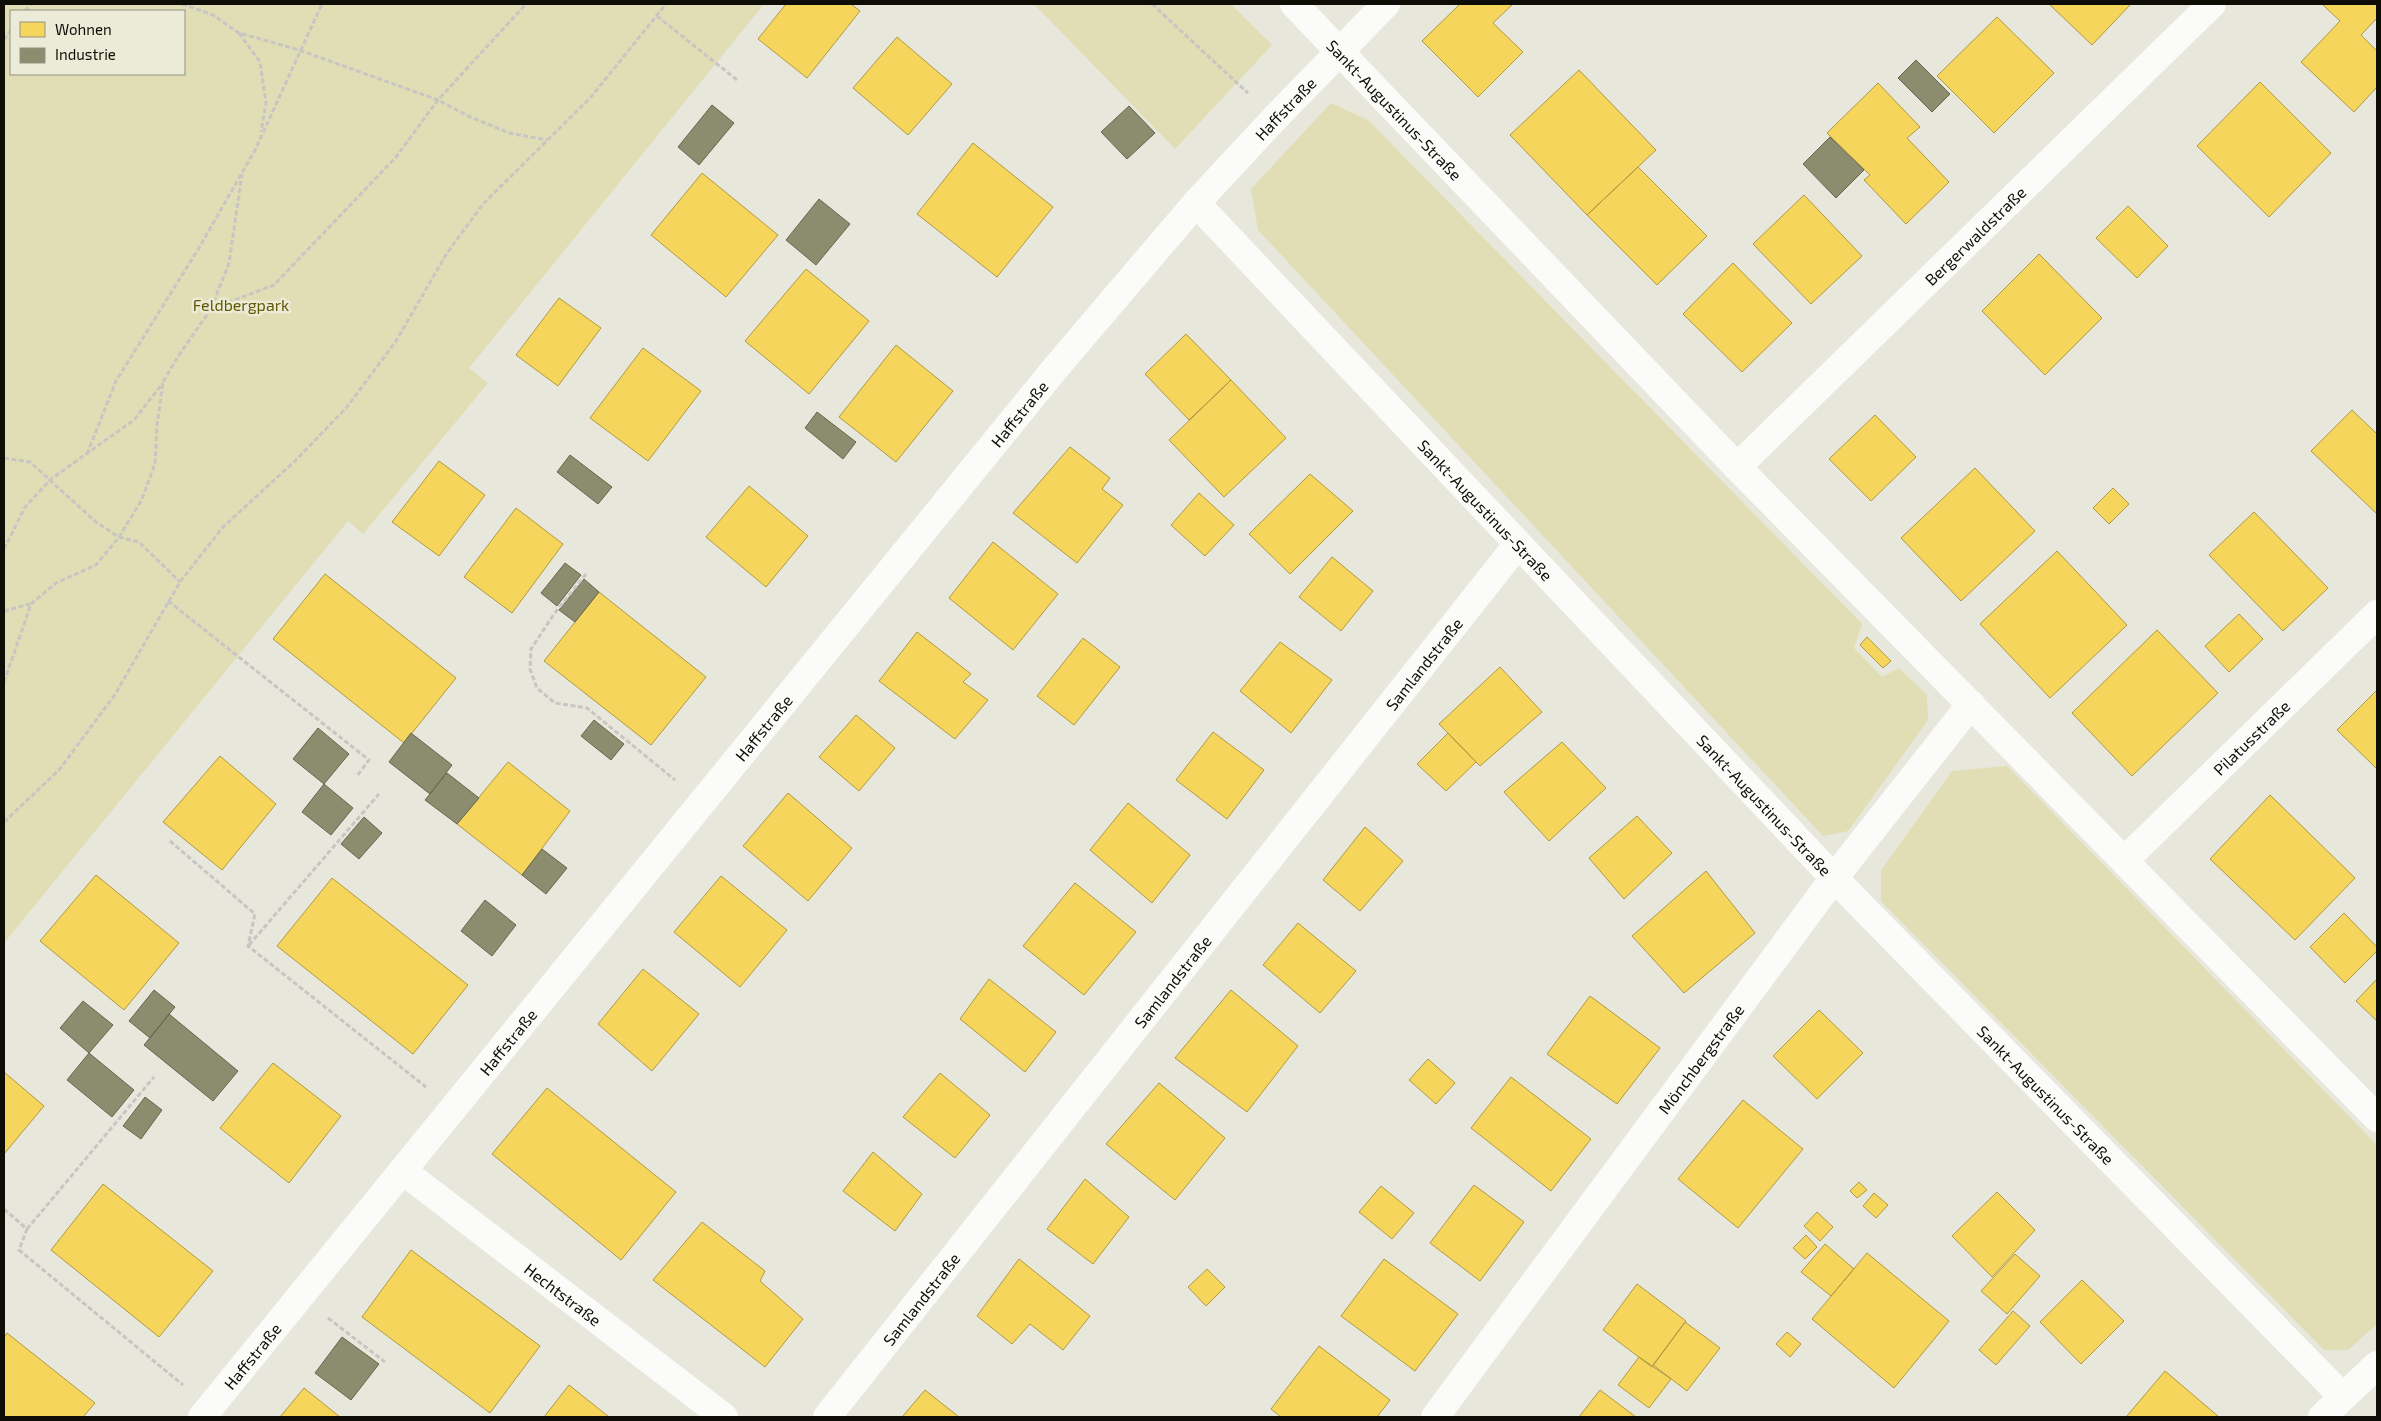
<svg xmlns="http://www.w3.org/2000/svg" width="2381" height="1421" viewBox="0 0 2381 1421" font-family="'Exo 2',sans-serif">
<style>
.green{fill:#e1ddb4;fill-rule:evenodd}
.homes{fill:#f6d55c;stroke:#b09942}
.industry{fill:#8c8c6e;stroke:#66664f}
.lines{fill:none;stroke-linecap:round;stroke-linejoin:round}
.path{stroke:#c7c6c3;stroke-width:3;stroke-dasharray:5 2.5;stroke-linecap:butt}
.minor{stroke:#fbfbfa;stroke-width:28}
.labels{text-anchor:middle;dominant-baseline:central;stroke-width:5;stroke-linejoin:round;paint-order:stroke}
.street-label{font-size:16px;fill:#0e0e07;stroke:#ecebd7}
.park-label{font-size:16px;fill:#625902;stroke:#ecebd7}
</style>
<rect width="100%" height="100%" fill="#e7e7dc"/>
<!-- green -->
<path class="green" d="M4 4H764L469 368 488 383 363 534 348 521 4 943ZM11 11H184V74H11Z
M1034 4H1231L1272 45 1175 149Z
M1331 103 1368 120 1862 624 1854 648 1882 677 1899 668 1927 695 1928 720 1848 831 1823 836 1258 230 1251 189Z
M2007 766 2377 1145V1324L2348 1350H2324L1881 901V870L1952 771Z"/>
<!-- homes -->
<path class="homes" d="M786 4H851L860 11 807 78 758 39Z
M1460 4H1513L1493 23 1523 52 1478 97 1422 41Z
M2049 4H2131L2092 45Z
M2322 4H2377V18L2361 35 2377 51V87L2354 112 2301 62 2340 21Z
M1997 17 2054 73 1994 133 1937 76Z
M897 37 952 84 908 135 853 88Z
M1579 70 1656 150 1587 215 1510 135Z
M2260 82 2331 153 2269 217 2197 146Z
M1878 83 1920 127 1907 138 1949 182 1906 224 1864 180 1870 175 1827 133Z
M973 143 1053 207 997 277 917 214Z
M1638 167 1707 236 1657 285 1587 215Z
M702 173 778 235 726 297 651 235Z
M1804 195 1862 256 1811 304 1753 244Z
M2128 206 2168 246 2137 278 2096 238Z
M2039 254 2102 318 2045 375 1982 311Z
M1733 263 1792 323 1742 372 1683 314Z
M806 269 869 321 809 394 745 341Z
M559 298 601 328 558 386 516 355Z
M1186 334 1231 380 1189 420 1145 374Z
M896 345 953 391 896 462 839 417Z
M643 348 701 391 648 461 590 418Z
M1231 380 1286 438 1224 497 1169 440Z
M2352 410 2377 434V514L2311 451Z
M1875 415 1916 457 1871 501 1829 459Z
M1070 447 1110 478 1102 489 1123 505 1077 563 1013 513Z
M439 461 485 495 439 556 392 522Z
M1975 468 2035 531 1961 601 1901 538Z
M1310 474 1353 511 1290 574 1249 534Z
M749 486 808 536 766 587 706 537Z
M2113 488 2129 504 2109 524 2093 508Z
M1199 493 1234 525 1205 556 1171 525Z
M516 508 563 544 512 613 464 577Z
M2254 512 2328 588 2283 631 2209 555Z
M993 542 1058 594 1013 650 949 598Z
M2057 551 2127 625 2050 698 1980 624Z
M1332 557 1373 591 1341 631 1299 597Z
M325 574 456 678 404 743 273 639Z
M599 592 706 677 651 745 544 661Z
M2239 614 2263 639 2229 672 2205 646Z
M2157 630 2218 693 2132 776 2072 713Z
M917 632 971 674 963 682 988 700 955 739 879 681Z
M1867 637 1891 661 1883 668 1860 645Z
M1083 638 1120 667 1074 725 1037 696Z
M1280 642 1332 680 1291 733 1240 691Z
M1500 667 1542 712 1480 766 1439 724Z
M2377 690V769L2337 730Z
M856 715 895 748 859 791 819 757Z
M1213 732 1264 770 1227 819 1176 780Z
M1448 733 1476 762 1446 791 1417 764Z
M1562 742 1606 788 1549 841 1504 792Z
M220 756 276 804 222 870 163 822Z
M508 762 570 811 522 875 457 824Z
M788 793 852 848 808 901 743 846Z
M2270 795 2355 878 2295 940 2210 859Z
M1128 803 1190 855 1152 903 1090 850Z
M1637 816 1672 853 1624 899 1589 858Z
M1365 827 1403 861 1360 911 1323 880Z
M1706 871 1755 933 1684 993 1632 936Z
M96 875 179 943 124 1010 40 941Z
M721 876 787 930 740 987 674 932Z
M332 878 468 985 413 1054 277 946Z
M1075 883 1136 932 1084 995 1023 946Z
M2344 913 2377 947V951L2345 983 2310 947Z
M1298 923 1356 971 1320 1013 1263 965Z
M643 969 699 1014 652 1071 598 1024Z
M989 979 1056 1032 1025 1072 960 1019Z
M2377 979V1021L2356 1001Z
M1231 990 1298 1046 1247 1112 1175 1058Z
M1590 996 1660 1048 1617 1104 1547 1054Z
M1819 1010 1863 1053 1817 1099 1773 1056Z
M1428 1059 1455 1083 1436 1104 1409 1080Z
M273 1063 341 1116 289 1183 220 1128Z
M4 1072 44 1106 4 1154Z
M940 1073 990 1115 955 1158 903 1117Z
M1511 1077 1591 1139 1551 1191 1471 1128Z
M1159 1083 1225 1138 1175 1200 1106 1144Z
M547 1088 676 1192 621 1260 492 1154Z
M1743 1100 1803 1149 1738 1228 1678 1179Z
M873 1152 922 1194 895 1231 843 1191Z
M1085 1179 1129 1217 1093 1264 1047 1229Z
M1859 1182 1867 1190 1857 1198 1850 1191Z
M103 1184 213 1271 159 1337 51 1250Z
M1474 1185 1524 1222 1480 1281 1430 1243Z
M1381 1186 1414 1213 1392 1239 1359 1212Z
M1997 1192 2035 1230 1992 1277 1952 1236Z
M1874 1193 1888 1205 1876 1218 1863 1206Z
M1817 1212 1833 1227 1820 1241 1804 1226Z
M702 1222 765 1271 760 1281 803 1319 765 1367 653 1280Z
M1806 1235 1817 1247 1805 1259 1793 1248Z
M1825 1244 1854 1269 1831 1296 1801 1272Z
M411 1250 540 1346 490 1413 362 1317Z
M1867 1253 1949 1321 1894 1388 1812 1319Z
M2015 1254 2040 1276 2007 1314 1981 1291Z
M1019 1259 1090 1316 1063 1350 1030 1324 1012 1344 977 1316Z
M1384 1259 1458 1314 1415 1371 1341 1316Z
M1207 1269 1225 1287 1206 1306 1188 1287Z
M2082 1280 2124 1321 2081 1364 2040 1322Z
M1637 1284 1686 1321 1652 1367 1603 1330Z
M2013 1311 2030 1326 1996 1365 1979 1350Z
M1685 1322 1720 1348 1687 1391 1653 1365Z
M1787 1332 1801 1344 1790 1357 1776 1344Z
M7 1333 95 1403 83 1417H4V1338Z
M1319 1346 1390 1400 1377 1417H1281L1271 1409Z
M1639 1357 1671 1379 1649 1408 1618 1385Z
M2165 1371 2219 1417H2126Z
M569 1385 609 1417H544Z
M304 1388 340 1417H280Z
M925 1390 959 1417H902Z
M1600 1390 1636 1417H1579Z"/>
<!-- industry -->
<path class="industry" d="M1916 60 1950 94 1932 112 1898 78Z
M712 105 734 123 699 165 678 147Z
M1129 106 1155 133 1127 159 1101 132Z
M1830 137 1864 170 1836 198 1803 164Z
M819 199 850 224 816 265 786 240Z
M817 412 856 442 843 459 805 428Z
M570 455 612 487 598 504 557 472Z
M565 563 581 575 557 606 541 593Z
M584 579 599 592 575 622 559 610Z
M594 720 624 744 611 760 581 736Z
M318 728 349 754 324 784 293 759Z
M411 733 452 765 430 794 389 762Z
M447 773 479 798 457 824 425 800Z
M324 784 353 808 331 835 302 812Z
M364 817 382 833 359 859 341 844Z
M542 849 567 868 546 894 522 875Z
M485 900 516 925 492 956 461 931Z
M154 990 175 1007 150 1038 129 1021Z
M83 1001 113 1025 89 1053 60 1028Z
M169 1014 238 1071 213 1101 144 1045Z
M89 1053 134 1090 112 1117 67 1080Z
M145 1097 162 1110 141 1139 123 1126Z
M342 1337 379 1364 351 1400 315 1373Z"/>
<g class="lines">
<!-- path -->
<path class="path" d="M182 4 213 15 239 33 299 50 438 100 468 116 509 133 547 140
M1152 4 1248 93
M25 11 31 4
M657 16 737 80
M239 33 260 62 266 103 261 132
M4 40 11 30
M211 309 229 263 242 174
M87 454 116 381 199 248 255 150 322 4
M4 458 30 462 96 522 119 537 139 542 180 582
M4 549 25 507 51 479 134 420 163 383
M586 574 554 614 531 649 530 669 537 688 555 703 587 708 675 780
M168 601 369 760 357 776
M4 611 30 604
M4 682 31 604 56 583 96 565 119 537 141 501 155 464 157 425 163 382 177 358 211 309 274 285 396 157 438 100 526 4
M4 822 59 770 114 696 180 582 223 527 294 462 347 407 396 341 447 253 483 204 591 97 666 4
M170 841 255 914 248 946 426 1087
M249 945 379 794
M4 1209 27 1229 19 1250 183 1385
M27 1229 154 1077
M328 1318 385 1362"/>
<!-- minor -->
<g class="minor">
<path id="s1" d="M1294 4 1737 467 2377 1118"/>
<path id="s2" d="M1196 203 1834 878 2343 1397"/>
<path id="s3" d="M1737 467 2212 4"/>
<path id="s4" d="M2125 860 2377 614"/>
<path id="s5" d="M403 1171 724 1417"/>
<path id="s6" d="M202 1417 1058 365 1196 203 1276 117 1386 4"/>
<path id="s7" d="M827 1417 1518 544"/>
<path id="s8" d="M1435 1417 1834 878 1971 704"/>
<path d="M2322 1417 2377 1365"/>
</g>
</g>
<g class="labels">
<!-- street labels -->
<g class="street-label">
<text stroke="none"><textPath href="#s6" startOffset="1699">Haffstraße</textPath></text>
<text stroke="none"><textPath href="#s1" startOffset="146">Sankt-Augustinus-Straße</textPath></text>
<text stroke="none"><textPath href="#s3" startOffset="332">Bergerwaldstraße</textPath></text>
<text stroke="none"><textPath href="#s6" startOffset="1294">Haffstraße</textPath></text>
<text stroke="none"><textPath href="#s2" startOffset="422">Sankt-Augustinus-Straße</textPath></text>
<text stroke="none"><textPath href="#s7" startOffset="961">Samlandstraße</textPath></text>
<text stroke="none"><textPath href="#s6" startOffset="889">Haffstraße</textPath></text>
<text stroke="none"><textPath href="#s4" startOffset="176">Pilatusstraße</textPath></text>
<text stroke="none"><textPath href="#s2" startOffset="828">Sankt-Augustinus-Straße</textPath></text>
<text stroke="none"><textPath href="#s7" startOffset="556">Samlandstraße</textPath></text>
<text stroke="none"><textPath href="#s6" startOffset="484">Haffstraße</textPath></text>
<text stroke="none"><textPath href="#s8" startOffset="446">Mönchbergstraße</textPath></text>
<text stroke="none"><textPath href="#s2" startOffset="1232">Sankt-Augustinus-Straße</textPath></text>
<text stroke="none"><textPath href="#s5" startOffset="202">Hechtstraße</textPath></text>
<text stroke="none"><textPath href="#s7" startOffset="151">Samlandstraße</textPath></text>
<text stroke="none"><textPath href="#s6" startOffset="79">Haffstraße</textPath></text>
</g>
<!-- park labels -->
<g class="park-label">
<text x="241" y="304">Feldbergpark</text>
</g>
</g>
<!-- border -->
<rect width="2381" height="1421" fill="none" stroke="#0e0e07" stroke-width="10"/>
<!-- legend -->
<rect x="10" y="10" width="175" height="65" fill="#ecebd7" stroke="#939384"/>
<rect x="20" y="22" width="25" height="15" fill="#f6d55c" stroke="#939384"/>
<text x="55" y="35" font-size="15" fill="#0e0e07">Wohnen</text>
<rect x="20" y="48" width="25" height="15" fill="#8c8c6e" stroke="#939384"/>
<text x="55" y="60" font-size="15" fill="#0e0e07">Industrie</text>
</svg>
